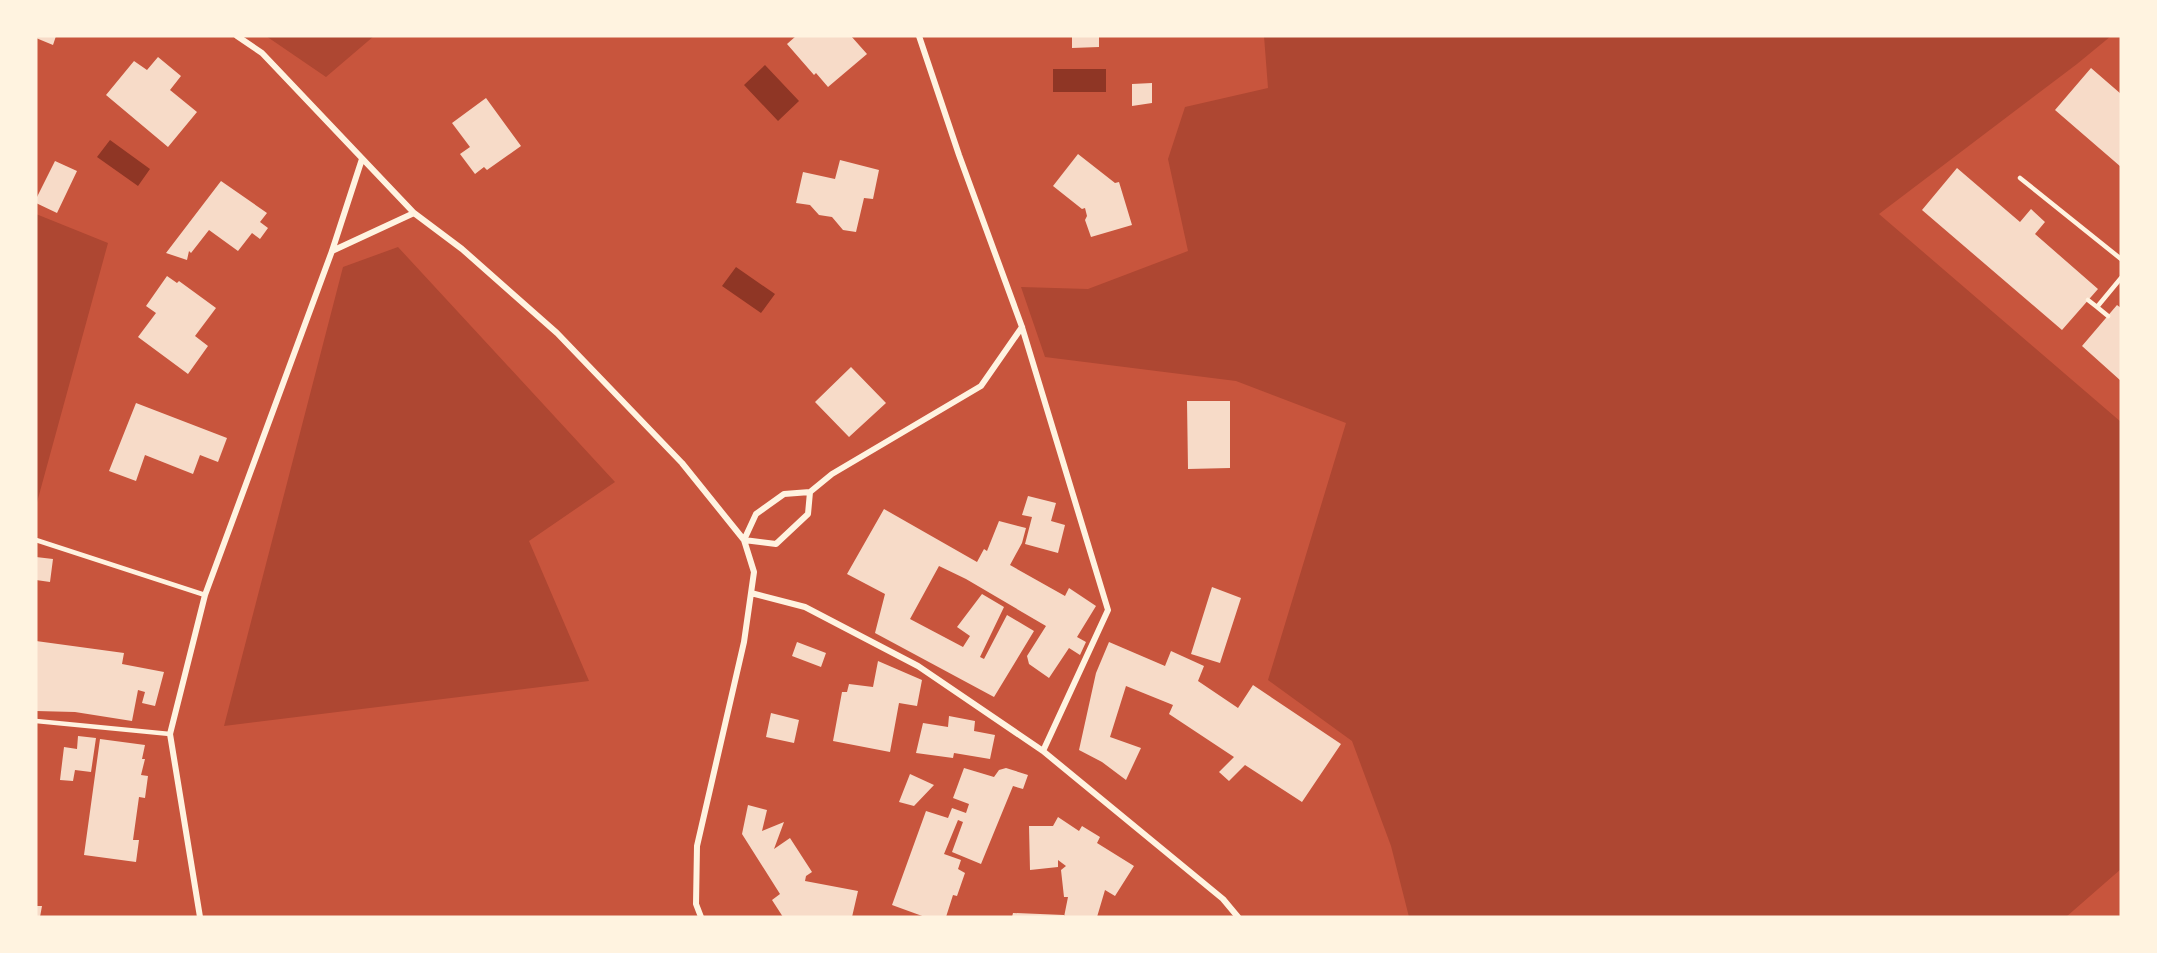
<svg xmlns="http://www.w3.org/2000/svg" width="2157" height="953" viewBox="0 0 2157 953" font-family="Karla,sans-serif">
<style>
.green{fill:#ae4732}
.water{fill:#8f3625}
.building{fill:#f7dbc8}
.lines{fill:none;stroke-linecap:round;stroke-linejoin:round}
.service{stroke:#fff3e0;stroke-width:4.5}
.minor{stroke:#fff3e0;stroke-width:6}
</style>
<rect width="100%" height="100%" fill="#c8553d"/>
<!-- green -->
<path class="green" d="M266 36H374L326 77Z
M1264 36H2111L2077 64 1879 214 2121 422V869L2066 917H1409L1391 846 1352 741 1268 680 1346 423 1236 381 1045 357 1021 287 1088 289 1188 251 1168 159 1185 107 1268 88Z
M36 214 108 243 36 506Z
M398 247 615 482 529 541 589 681 224 726 343 267Z"/>
<!-- water -->
<path class="water" d="M765 65 799 101 778 121 744 85Z
M1053 69H1106V92H1053Z
M110 140 150 169 138 186 97 157Z
M736 267 775 294 761 313 722 286Z"/>
<!-- building -->
<path class="building" d="M36 36H56L53 45 36 38Z
M796 36H851L867 54 828 87 816 73 814 75 787 44Z
M1072 36H1099V47L1072 48Z
M158 57 181 76 170 90 197 112 168 147 106 95 134 61 147 70Z
M2091 68 2121 94V167L2055 110Z
M1152 83V103L1132 106V84Z
M486 98 521 146 487 170 484 167 475 174 460 154 470 147 452 123Z
M1078 154 1115 183 1119 182 1132 225 1091 237 1085 220 1087 216 1085 208 1082 209 1053 186Z
M840 160 879 170 873 199 864 198 856 232 843 230 832 217 819 215 810 205 796 203 803 172 835 179Z
M55 161 77 171 57 213 36 203V199Z
M1957 168 2020 222 2031 209 2045 222 2035 234 2098 289 2062 330 1922 210Z
M221 181 267 213 260 222 268 228 260 239 252 233 238 251 209 230 191 253 189 251 187 260 166 253Z
M167 276 177 283 179 281 216 308 195 336 208 346 188 374 138 337 156 313 146 306Z
M2117 305 2121 308V381L2082 346Z
M851 367 886 403 849 437 815 402Z
M1187 401H1230V468L1188 469Z
M136 403 227 438 218 462 200 455 193 474 145 455 136 481 109 471Z
M1028 496 1056 503 1051 521 1065 525 1058 553 1025 544 1032 517 1022 515Z
M884 509 977 562 984 549 987 551 999 521 1026 528 1022 543 1010 565 1065 596 1069 588 1096 606 1077 637 1086 642 1080 655 1069 648 1049 678 1029 664 1027 656 1046 626 966 579 939 566 910 619 963 647 970 636 957 627 982 594 1004 607 980 657 984 659 1007 615 1034 631 994 697 875 633 885 594 847 574Z
M36 557 53 559 50 582 36 580Z
M1212 587 1241 598 1220 663 1191 654Z
M36 641 124 653 122 664 164 672 155 706 142 703 145 692 138 690 132 721 75 712 36 711Z
M797 642 826 653 821 667 792 656Z
M1109 642 1165 666 1171 651 1204 666 1198 681 1238 708 1253 685 1341 744 1302 802 1245 765 1229 781 1219 772 1234 757 1169 714 1173 705 1126 686 1110 737 1141 748 1126 780 1102 762 1079 750 1096 673Z
M878 661 922 680 917 706 899 703 890 752 833 741 842 692H847L849 684 873 687Z
M771 713 799 720 794 743 766 737Z
M949 716 975 721 974 731 995 735 990 759 954 753 953 758 916 753 923 723 948 727Z
M78 736 96 738 91 772 75 770 73 781 60 780 64 747 77 749Z
M100 739 145 745 142 759H145L141 775 148 776 145 798 139 797 133 840H139L136 862 84 855Z
M964 768 994 777 999 770 1006 768 1028 775 1023 789 1013 786 981 864 952 852 963 822 958 820 944 854 961 860 958 869 965 873 957 896 953 895 946 917H925L892 905 926 811 948 818 952 808 966 813 969 804 953 798Z
M910 774 934 785 914 806 899 802Z
M748 805 767 810 762 831 784 822 774 849 790 838 812 872 806 876 805 881 858 891 852 917H783L772 900 780 894 742 834Z
M1058 817 1079 831 1082 826 1100 837 1097 843 1134 866 1115 896 1105 890 1097 917H1064L1068 897H1064L1061 870 1066 866 1058 860V867L1030 870 1029 826H1053Z
M36 906H42L40 917H36Z
M1013 913 1064 915V917H1012Z"/>
<g class="lines">
<!-- service -->
<path class="service" d="M2020 178 2121 259
M2088 300 2097 307
M2108 316 2097 307 2121 278
M36 540 205 595
M36 721 170 734"/>
<!-- minor -->
<path class="minor" d="M237 36 262 53 414 213 462 249 557 333 682 463 744 540 754 572 744 642 697 846 696 904 701 917
M919 36 959 155 1022 327 1108 610 1043 751
M332 251 414 213
M810 492 808 514 776 544 744 540 756 514 784 494 810 492 832 474 981 386 1022 327
M751 593 805 607 918 666 1043 751 1223 899 1238 917
M200 917 170 734 205 595 332 251 362 159"/>
</g>
<!-- border -->
<rect width="2157" height="953" fill="none" stroke="#fff3e0" stroke-width="75"/>
</svg>
